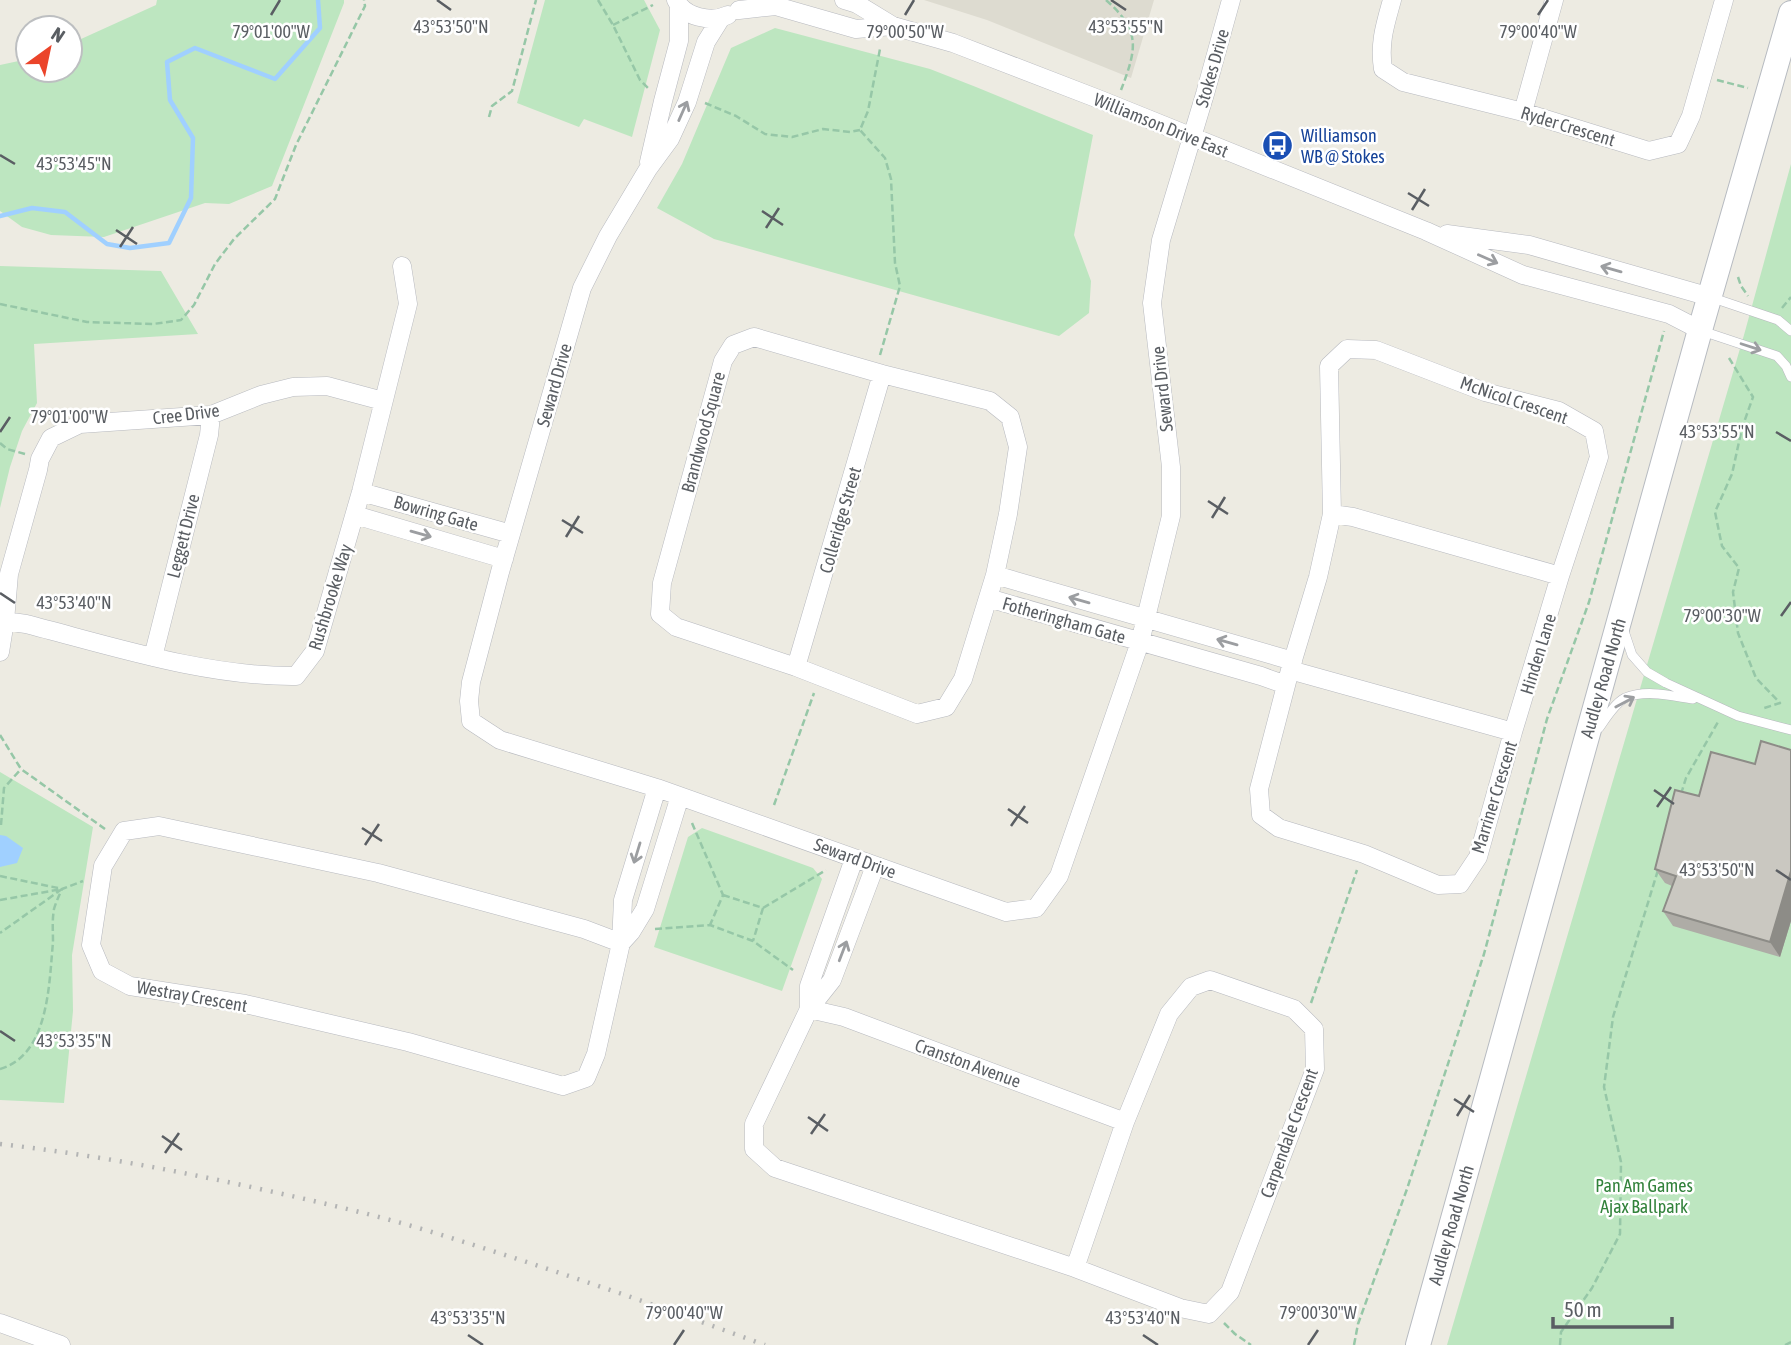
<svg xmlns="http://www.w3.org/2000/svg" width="1791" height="1345" viewBox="0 0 1791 1345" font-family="'Asap Condensed',sans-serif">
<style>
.education{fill:#dddbd0}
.green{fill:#bde6c0}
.water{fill:#a0d0ff}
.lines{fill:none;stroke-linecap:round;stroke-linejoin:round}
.stream{stroke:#a0d0ff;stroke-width:4.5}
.lane-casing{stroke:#b7b9bf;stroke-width:10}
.street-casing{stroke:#b7b9bf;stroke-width:19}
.secondary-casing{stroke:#b7bbc1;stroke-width:26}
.path{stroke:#96c7a7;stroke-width:2.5;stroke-dasharray:7 3.5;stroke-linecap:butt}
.lane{stroke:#fff;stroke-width:9}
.street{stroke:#fff;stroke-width:18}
.secondary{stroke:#fff;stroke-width:24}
.rail{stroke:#b3b4b4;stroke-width:4.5;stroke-dasharray:2 9;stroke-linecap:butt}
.wall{fill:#aeaca6}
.shaded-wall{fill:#8d8c87}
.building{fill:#cac8c1;stroke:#8d8c87;stroke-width:2}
.oneway{stroke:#9c9ea1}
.ticks{fill:none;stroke:#5a5e63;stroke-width:2.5}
.labels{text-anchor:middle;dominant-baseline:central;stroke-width:5;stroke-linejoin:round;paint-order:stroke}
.street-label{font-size:18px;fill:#5a5e63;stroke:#fff}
.transit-label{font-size:18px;fill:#164399;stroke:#fff;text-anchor:start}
.park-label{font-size:18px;fill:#32823b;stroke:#fff}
.ticks-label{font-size:18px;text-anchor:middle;fill:#5a5e63;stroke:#fff;stroke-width:5;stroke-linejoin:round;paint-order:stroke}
</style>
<rect width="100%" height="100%" fill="#edebe2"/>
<!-- education -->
<path class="education" d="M924 0H1154L1131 78 987 20Z"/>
<!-- green -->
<path class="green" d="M157 0H344V3L272 186 229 204 205 203 104 237 51 235 22 227 0 211V65L28 59V70H70V44L156 5Z
M545 0H644L660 30 632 137 584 119 579 127 517 103Z
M775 28 930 69 976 87 1093 135 1074 235 1091 281 1089 313 1059 336 714 239 657 208 682 164 731 48Z
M1791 164V1345H1447L1744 335Z
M0 266 161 271 198 334 34 344 37 403 22 431 10 467 0 508Z
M0 772 93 827 72 955 73 1011 64 1103 0 1100Z
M702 828 813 868 822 879 782 991 654 947 688 837Z"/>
<!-- water -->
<path class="water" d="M0 835 6 836 23 848 17 863 0 867Z"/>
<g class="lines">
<!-- stream -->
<path class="stream" d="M0 216 32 208 65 212 107 244 130 248 169 243 191 198 193 138 170 100 167 62 195 48 275 79 320 28 318 0"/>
<defs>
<path id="lane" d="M1713 298 1778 320 1791 331
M1702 331 1777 356 1786 366 1791 377
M1624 631 1632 655 1647 672 1666 683 1738 716 1791 730
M1599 728C1606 718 1614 704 1625 698 1646 689 1672 696 1693 699"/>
<path id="street" d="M676 0C684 17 711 23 728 15
M844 0 857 4 893 26 953 43 1101 100 1426 231 1523 275 1669 314 1700 330
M1392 0C1385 25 1379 43 1383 69L1403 82 1523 112 1649 151 1678 144 1691 116 1724 0
M739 10 776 6 856 29 893 26
M721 18 706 42 687 102 670 139 648 169 608 236 582 288 500 572 471 682 469 701 471 721 500 740 657 788 1006 912 1036 908 1059 876 1140 642 1171 516V467L1152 303 1161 240 1205 94 1231 0
M1523 112 1554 0
M649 162 663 101 679 41V6
M1447 234 1529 245 1710 297
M754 337 882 374 990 401 1010 417 1018 447 1008 514 995 575 963 679 946 707 917 714 796 667 676 627 660 614 662 583 723 361 733 345Z
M361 492 511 534
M355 515 504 559
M995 575 1293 661
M988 598 1261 676 1286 685
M5 621 26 624C112 646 206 677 296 676L315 651 361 492 408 304 402 266
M0 652 5 621 9 574 38 470 40 459 51 438 80 424 211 415 261 395 293 387 327 386 383 401
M153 657 209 435 211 415
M796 667 882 374
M1290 670 1513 732 1478 857 1460 884 1438 885 1364 854 1279 828 1261 815 1259 789 1290 670 1318 577 1332 514 1329 366 1347 349 1376 350 1485 392 1559 411 1594 431 1599 457 1560 576 1353 517 1332 514
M1513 732 1560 576
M875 866 832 980 809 1009 754 1124V1149L775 1168 1075 1268 1180 1308 1209 1314 1230 1292 1315 1069 1314 1029 1294 1009 1210 980 1191 987 1169 1014 1125 1122 1075 1268
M621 943 584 929 378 873 159 826 124 831 103 866 91 945 102 971 130 986 245 1004 408 1042 563 1086 586 1078 596 1054 621 943 623 900 657 788
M621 943 631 932 645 909 680 796
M809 1009 844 1017 1125 1122
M809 1009V986L854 859
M0 1323 61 1345"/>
<path id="secondary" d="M1418 1345 1700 330 1791 13"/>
</defs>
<!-- lane casing -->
<use href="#lane" class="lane-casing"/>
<!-- street casing -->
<use href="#street" class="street-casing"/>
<!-- secondary casing -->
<use href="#secondary" class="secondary-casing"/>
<!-- path -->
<path class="path" d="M598 0 613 25 640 80 648 88
M1106 0C1141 31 1137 48 1121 90
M613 25 653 5
M1717 80 1748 88
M705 103 736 116 765 134 792 137 823 129 850 132 860 130
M489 117 492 106 512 91 536 0
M1738 277 1741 286 1748 296
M0 304 87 322 153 324 181 320 194 305 215 264 234 239 275 199 296 145 365 6 364 0
M1782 308 1791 297
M880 355 900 286 895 263 891 179 885 158 860 130 868 111 880 49
M1729 358 1753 397 1742 428 1732 474 1715 512 1722 546 1739 568 1733 592 1738 633 1756 678 1780 703 1761 709
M0 443 7 449 25 454
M0 735 21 769 105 829
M1681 794 1686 778 1718 722
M774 805 814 693
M692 823 723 895 710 925
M1 825 4 788 21 769
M0 876 58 888
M723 895 763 908 753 941
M0 900 62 889 0 933
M763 908 826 870
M655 929 710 925 753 941 793 970
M1311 1003 1357 870
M0 1069C49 1055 49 984 53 942 53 931 52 920 54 909 56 902 59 896 62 889L83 881
M1224 1323 1235 1334 1251 1345
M1354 1345 1358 1324 1407 1189 1484 954 1547 719 1589 602 1664 331
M1560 1345 1561 1332 1592 1288 1620 1234 1621 1162 1604 1087 1613 1017 1658 870
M1785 1345 1791 1342"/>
<!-- lane -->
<use href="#lane" class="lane"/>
<!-- street -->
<use href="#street" class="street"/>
<!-- secondary -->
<use href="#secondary" class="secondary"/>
<!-- rail -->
<path class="rail" d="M0 1144C88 1154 174 1170 260 1189 319 1202 377 1215 435 1233 546 1267 656 1305 765 1345"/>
</g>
<!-- wall -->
<path class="wall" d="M1791 750V921L1780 957 1673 926 1663 911 1672 886 1665 883 1655 869 1699 796 1755 764Z"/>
<!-- shaded-wall -->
<path class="shaded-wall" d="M1791 871V921L1780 957 1770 942Z"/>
<!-- building -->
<path class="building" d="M1761 741 1791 750V871L1770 942 1663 911 1676 876 1655 869 1675 790 1699 796 1711 752 1755 764Z"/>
<!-- one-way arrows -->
<defs><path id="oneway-shaft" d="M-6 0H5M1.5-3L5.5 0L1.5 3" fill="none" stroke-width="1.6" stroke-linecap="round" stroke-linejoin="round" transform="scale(1.75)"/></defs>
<g class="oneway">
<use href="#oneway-shaft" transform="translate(683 111) rotate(-66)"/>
<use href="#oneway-shaft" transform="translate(1488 259) rotate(24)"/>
<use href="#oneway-shaft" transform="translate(1611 269) rotate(-164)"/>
<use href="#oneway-shaft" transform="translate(1751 347) rotate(18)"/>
<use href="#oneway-shaft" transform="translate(421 534) rotate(16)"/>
<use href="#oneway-shaft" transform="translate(1079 600) rotate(-164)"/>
<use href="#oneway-shaft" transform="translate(1227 642) rotate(-164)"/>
<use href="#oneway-shaft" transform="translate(1625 702) rotate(-28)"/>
<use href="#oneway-shaft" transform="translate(637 853) rotate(107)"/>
<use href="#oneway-shaft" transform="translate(843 951) rotate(-69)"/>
</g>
<!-- ticks -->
<path class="ticks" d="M437 0 451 10M1111 0 1126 10M271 15 280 0M905 15 914 0M1538 15 1548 0M0 155 15 164M1408 193 1429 206M1412 210 1425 189M762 211 783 225M766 228 779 208M116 230 137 244M120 247 133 227M0 432 10 417M1776 432 1791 441M1208 501 1228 514M1212 518 1225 497M562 520 583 533M566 537 579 516M0 593 15 603M1781 616 1791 602M1654 790 1674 804M1657 807 1671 787M1008 809 1028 823M1011 826 1025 806M362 828 382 841M365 845 379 824M1776 870 1791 880M0 1031 15 1041M1454 1099 1474 1112M1457 1116 1470 1095M808 1117 828 1131M811 1134 825 1114M162 1136 182 1150M165 1153 179 1133M468 1335 483 1345M1143 1335 1158 1345M674 1345 684 1330M1308 1345 1318 1330"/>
<!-- icons -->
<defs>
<symbol id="bus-disc" viewBox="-11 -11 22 22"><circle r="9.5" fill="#1a4fb4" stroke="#fff"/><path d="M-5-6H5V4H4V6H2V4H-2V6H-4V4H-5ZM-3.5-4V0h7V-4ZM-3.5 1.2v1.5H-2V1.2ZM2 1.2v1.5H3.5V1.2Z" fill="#fff"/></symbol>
</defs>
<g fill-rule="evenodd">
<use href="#bus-disc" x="1260" y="128" width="35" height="35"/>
</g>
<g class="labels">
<!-- street labels -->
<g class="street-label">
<text transform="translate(1212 68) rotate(-74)">Stokes Drive</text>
<text transform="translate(1161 125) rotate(22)">Williamson Drive East</text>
<text transform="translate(1568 126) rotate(17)">Ryder Crescent</text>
<text transform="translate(554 385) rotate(-74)">Seward Drive</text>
<text transform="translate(1162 389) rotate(-96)">Seward Drive</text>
<text transform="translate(1514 400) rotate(19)">McNicol Crescent</text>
<text transform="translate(186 414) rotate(-7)">Cree Drive</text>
<text transform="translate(703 432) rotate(-75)">Brandwood Square</text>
<text transform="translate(436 513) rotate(16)">Bowring Gate</text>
<text transform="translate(840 520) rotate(-74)">Colleridge Street</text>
<text transform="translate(183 536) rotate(-76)">Leggett Drive</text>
<text transform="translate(330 597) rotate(-73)">Rushbrooke Way</text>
<text transform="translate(1064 620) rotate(16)">Fotheringham Gate</text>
<text transform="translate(1538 654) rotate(-73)">Hinden Lane</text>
<text transform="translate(1603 678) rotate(-74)">Audley Road North</text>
<text transform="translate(1494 797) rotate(-73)">Marriner Crescent</text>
<text transform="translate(855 858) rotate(20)">Seward Drive</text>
<text transform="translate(192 996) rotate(10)">Westray Crescent</text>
<text transform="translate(968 1063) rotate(20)">Cranston Avenue</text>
<text transform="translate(1289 1133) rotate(-70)">Carpendale Crescent</text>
<text transform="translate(1451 1225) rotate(-74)">Audley Road North</text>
</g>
<!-- transit labels -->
<g class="transit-label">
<text x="1301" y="135">Williamson<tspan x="1301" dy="21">WB @ Stokes</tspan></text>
</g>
<!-- park labels -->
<g class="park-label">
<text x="1644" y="1185">Pan Am Games<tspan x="1644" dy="21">Ajax Ballpark</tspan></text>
</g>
</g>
<g class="ticks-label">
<text x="1126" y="33">43°53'55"N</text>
<text x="451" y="33">43°53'50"N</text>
<text x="1538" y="38">79°00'40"W</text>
<text x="271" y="38">79°01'00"W</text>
<text x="905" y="38">79°00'50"W</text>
<text x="74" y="170">43°53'45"N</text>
<text x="69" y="423">79°01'00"W</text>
<text x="1717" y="438">43°53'55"N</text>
<text x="74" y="609">43°53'40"N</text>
<text x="1722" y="622">79°00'30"W</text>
<text x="1717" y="876">43°53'50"N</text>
<text x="74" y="1047">43°53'35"N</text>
<text x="684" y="1319">79°00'40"W</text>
<text x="1318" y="1319">79°00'30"W</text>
<text x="468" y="1324">43°53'35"N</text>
<text x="1143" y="1324">43°53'40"N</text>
</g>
<!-- north arrow -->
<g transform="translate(49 49) rotate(33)"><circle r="33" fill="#ffffff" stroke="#bdbfc1" stroke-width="2"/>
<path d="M0-5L12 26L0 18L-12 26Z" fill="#eb442a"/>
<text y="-10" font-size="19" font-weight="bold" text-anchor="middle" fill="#5a5e63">N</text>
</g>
<!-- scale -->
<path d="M1553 1317v10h119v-10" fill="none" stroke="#5a5e63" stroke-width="3.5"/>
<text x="1564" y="1317" font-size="21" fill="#5a5e63" stroke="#ffffff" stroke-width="5" paint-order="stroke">50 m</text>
</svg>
